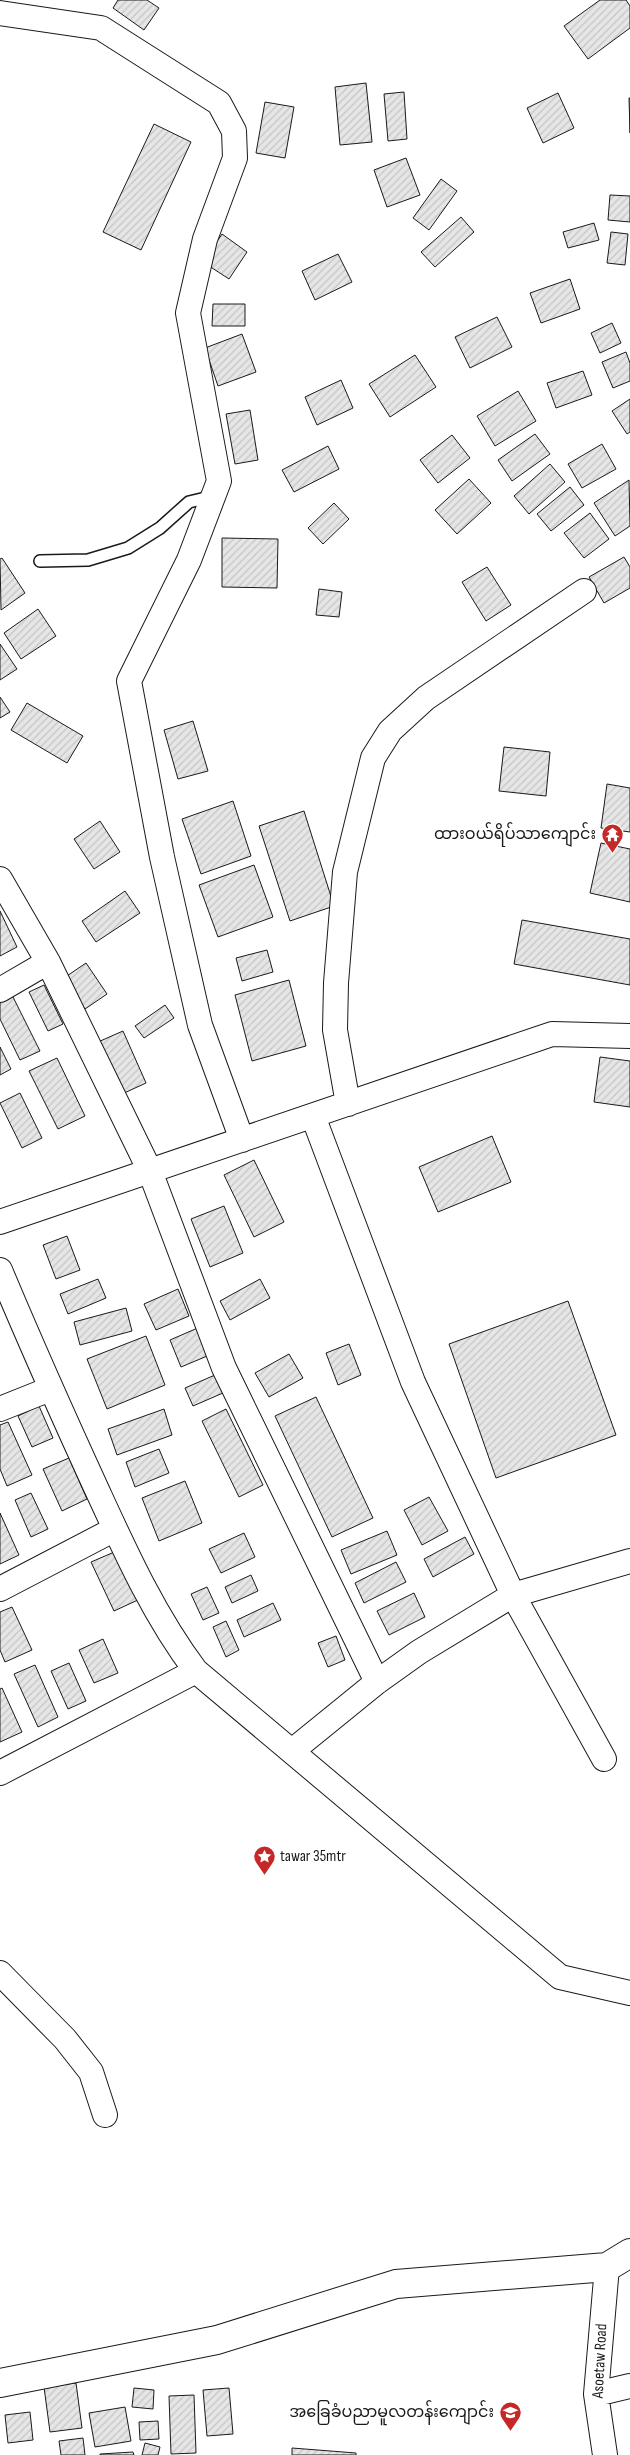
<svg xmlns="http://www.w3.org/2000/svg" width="630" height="2455" viewBox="0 0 630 2455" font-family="'Sofia Sans Condensed','Noto Sans Myanmar',sans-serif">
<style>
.building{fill:url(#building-hatch);stroke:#1a1a1a}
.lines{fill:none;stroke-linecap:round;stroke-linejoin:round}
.service-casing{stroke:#1a1a1a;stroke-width:14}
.minor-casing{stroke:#1a1a1a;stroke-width:26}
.trunk-casing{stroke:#1a1a1a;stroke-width:30}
.service{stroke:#fff;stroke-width:11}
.minor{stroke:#fff;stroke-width:24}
.trunk{stroke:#fff;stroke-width:28}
.labels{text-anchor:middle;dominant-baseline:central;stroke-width:4;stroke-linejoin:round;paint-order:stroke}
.poi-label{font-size:16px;fill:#1a1a1a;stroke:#fff;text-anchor:end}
.street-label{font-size:16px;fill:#1a1a1a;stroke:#fff}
</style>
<defs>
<pattern id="building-hatch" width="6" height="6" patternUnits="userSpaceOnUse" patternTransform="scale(1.25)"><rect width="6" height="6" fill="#e6e6e6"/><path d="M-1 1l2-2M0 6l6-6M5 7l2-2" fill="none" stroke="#c5c5c5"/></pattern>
</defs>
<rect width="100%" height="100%" fill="#fff"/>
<!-- building -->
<path class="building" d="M118 0H147L159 8 144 30 113 8Z
M600 0H626L630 6V28L588 59 564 26Z
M366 83 372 142 340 145 335 87Z
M404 92 407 139 388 141 384 94Z
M558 93 574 128 543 143 527 108Z
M629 98H630V133Z
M265 102 294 107 285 158 256 153Z
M154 124 191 142 141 250 103 232Z
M406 158 420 195 387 207 374 170Z
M441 179 457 191 429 230 413 218Z
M610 195 630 196V222L608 220Z
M461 217 474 232 435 267 421 252Z
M594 223 599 240 568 248 563 232Z
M611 232 628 234 625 265 607 263Z
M222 234 247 252 229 279 203 262Z
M338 254 352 282 315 300 302 271Z
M570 279 580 309 541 323 530 293Z
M213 304H245V326H212Z
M497 317 512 347 470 368 455 337Z
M612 323 621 343 600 353 591 333Z
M242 334 256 372 218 386 205 348Z
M626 352 630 363V381L613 388 602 362Z
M415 355 436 387 390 417 369 384Z
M583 371 592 395 556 408 547 383Z
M341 380 353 408 317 425 305 397Z
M518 391 536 421 495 446 477 416Z
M630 399V432L627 434 612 411Z
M250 410 258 460 235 464 226 414Z
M535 434 550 454 512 481 498 460Z
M452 435 470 458 438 483 420 460Z
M602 444 616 469 582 488 568 464Z
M328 446 339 469 294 492 282 470Z
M550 464 565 482 529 514 514 496Z
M469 479 491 503 457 534 435 510Z
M629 480 630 526 615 536 594 503Z
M570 487 584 505 551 531 537 514Z
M334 503 349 519 323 544 308 528Z
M590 513 609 539 584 558 564 533Z
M222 538 278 539 277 588 222 587Z
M624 557 630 567V588L604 603 589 577Z
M2 558 25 593 1 610 0 559Z
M487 567 511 605 486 621 462 582Z
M319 589 342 592 339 617 316 615Z
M38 609 56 636 21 659 4 633Z
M0 644 17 669 0 680Z
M0 697 10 712 0 718Z
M27 703 83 736 67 763 11 730Z
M193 721 208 771 178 779 164 730Z
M504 747 550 752 546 796 499 791Z
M607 784 630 788V832L601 828Z
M233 801 251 856 201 874 182 819Z
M304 811 334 906 290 921 259 826Z
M100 821 120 852 94 869 74 839Z
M601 843 630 849V902L590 893Z
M254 865 273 917 218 937 199 885Z
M125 891 140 913 96 942 82 921Z
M0 911 17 947 0 956Z
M522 920 630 939V985L514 964Z
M267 950 273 972 242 981 236 958Z
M86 963 107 994 85 1009 64 978Z
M289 980 306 1046 252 1061 235 995Z
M44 985 63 1024 48 1031 29 992Z
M12 995 40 1051 20 1060 0 1019V1001Z
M165 1005 174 1018 144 1038 135 1026Z
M123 1031 146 1083 122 1094 98 1042Z
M0 1047 11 1069 0 1075Z
M600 1057 630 1061V1107L594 1102Z
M57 1058 85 1116 58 1129 29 1071Z
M20 1093 42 1138 22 1148 0 1103Z
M492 1136 511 1182 438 1212 419 1167Z
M254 1160 284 1222 254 1237 224 1175Z
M224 1206 243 1253 210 1267 191 1219Z
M67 1236 80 1270 56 1279 43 1245Z
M98 1279 106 1298 68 1314 60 1294Z
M260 1279 270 1298 230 1320 220 1301Z
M178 1289 189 1316 156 1330 144 1304Z
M568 1301 616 1435 496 1478 449 1344Z
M126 1308 132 1331 80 1345 74 1322Z
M200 1327 212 1354 181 1367 170 1340Z
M146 1336 165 1385 107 1409 87 1359Z
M349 1344 361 1375 338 1385 326 1353Z
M289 1354 303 1378 269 1397 255 1373Z
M215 1375 223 1393 193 1406 185 1388Z
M316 1397 373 1518 332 1537 275 1416Z
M39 1406 53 1438 32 1447 18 1416Z
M164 1409 172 1435 117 1455 108 1429Z
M226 1409 263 1485 239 1497 202 1421Z
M8 1422 32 1475 7 1486 0 1469V1425Z
M159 1449 169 1473 135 1487 126 1462Z
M69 1458 87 1499 62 1511 43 1469Z
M185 1481 202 1523 159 1541 142 1498Z
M31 1493 48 1529 31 1537 15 1500Z
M429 1497 448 1531 422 1545 404 1510Z
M0 1513 19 1555 0 1564Z
M387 1531 397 1555 351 1574 341 1550Z
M244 1533 255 1557 221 1573 209 1549Z
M465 1537 474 1554 433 1577 424 1559Z
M119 1550 140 1599 114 1611 91 1562Z
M396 1562 406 1582 364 1603 355 1583Z
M251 1575 258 1591 232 1603 225 1587Z
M207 1587 219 1613 203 1620 191 1594Z
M414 1593 425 1617 389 1635 377 1611Z
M273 1603 281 1620 244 1637 237 1620Z
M12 1607 32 1650 5 1662 0 1650V1612Z
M226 1621 239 1650 226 1657 213 1627Z
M336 1636 345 1660 328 1667 318 1643Z
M103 1639 118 1673 94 1683 79 1650Z
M69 1663 86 1701 68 1709 51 1671Z
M35 1665 58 1717 38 1727 14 1674Z
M2 1688 22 1732 0 1742V1689Z
M76 2383 82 2428 50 2432 44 2387Z
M134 2388 154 2390 153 2409 132 2407Z
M229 2388 233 2434 207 2436 203 2390Z
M194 2395 196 2453 171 2454 169 2396Z
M125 2407 131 2441 95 2447 89 2413Z
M30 2412 33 2440 8 2443 5 2415Z
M158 2421 159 2439 140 2440 139 2422Z
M83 2438 85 2455H61L59 2441Z
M145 2443 160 2447 158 2455H142Z
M292 2448 356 2453V2455H292Z
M133 2452 134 2455H100V2454Z"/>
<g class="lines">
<defs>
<path id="service" d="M40 561 88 560 128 548 160 528 189 502 214 496"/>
<path id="minor" d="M0 13 101 28 219 103 234 131 235 158 205 239 188 313 219 481 189 560 129 681 162 857 200 1025 242 1140
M0 879 48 962 150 1171 224 1368 377 1682
M0 990 48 962
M348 1104 335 1030 336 983 345 872 373 758 390 731 426 698 584 591
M313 1116 413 1382 513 1595 604 1759
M0 1222 552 1034 630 1036
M0 1270C31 1344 64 1418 98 1492 126 1553 155 1617 196 1671L560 1977 630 1993
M0 1409 50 1389
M0 1589 115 1529
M292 1751 377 1682 419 1652 513 1595 630 1561
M0 1773 196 1671
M0 1973 65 2039 91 2072 105 2115
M596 2394 630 2386
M605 2455 596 2394 607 2267"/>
<path id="trunk" d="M0 2383 217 2340 396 2284 607 2267 630 2253"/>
</defs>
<!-- service casing -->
<use href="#service" class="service-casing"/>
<!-- minor casing -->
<use href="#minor" class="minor-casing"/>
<!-- trunk casing -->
<use href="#trunk" class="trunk-casing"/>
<!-- service -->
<use href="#service" class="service"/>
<!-- minor -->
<use href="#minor" class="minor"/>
<!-- trunk -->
<use href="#trunk" class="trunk"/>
</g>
<!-- icons -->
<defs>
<symbol id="temple-pin" viewBox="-11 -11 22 30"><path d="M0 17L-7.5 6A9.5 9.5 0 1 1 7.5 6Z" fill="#c62828" stroke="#fff"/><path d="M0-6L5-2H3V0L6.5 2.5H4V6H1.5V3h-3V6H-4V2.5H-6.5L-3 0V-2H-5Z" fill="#fff"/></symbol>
<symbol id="sight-pin" viewBox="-11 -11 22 30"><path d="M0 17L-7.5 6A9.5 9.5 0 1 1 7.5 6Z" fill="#c62828" stroke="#fff"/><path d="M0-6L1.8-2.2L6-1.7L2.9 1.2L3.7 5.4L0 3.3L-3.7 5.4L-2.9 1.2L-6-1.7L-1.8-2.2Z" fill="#fff"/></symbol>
<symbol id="school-pin" viewBox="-11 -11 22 30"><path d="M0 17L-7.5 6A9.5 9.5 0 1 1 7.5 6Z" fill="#c62828" stroke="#fff"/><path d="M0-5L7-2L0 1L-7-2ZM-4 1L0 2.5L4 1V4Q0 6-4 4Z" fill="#fff"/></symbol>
</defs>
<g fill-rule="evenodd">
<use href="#temple-pin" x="600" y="822" width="25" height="34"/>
<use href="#sight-pin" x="252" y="1844" width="25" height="34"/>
<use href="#school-pin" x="498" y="2400" width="25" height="34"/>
</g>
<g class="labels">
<!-- poi labels -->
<g class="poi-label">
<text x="596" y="834">ထားဝယ်ရိပ်သာကျောင်း</text>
<text x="280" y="1856" text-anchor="start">tawar 35mtr</text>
<text x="494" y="2412">အခြေခံပညာမူလတန်းကျောင်း</text>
</g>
<!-- street labels -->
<g class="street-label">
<text transform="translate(600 2361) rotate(-87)">Asoetaw Road</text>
</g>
</g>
</svg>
